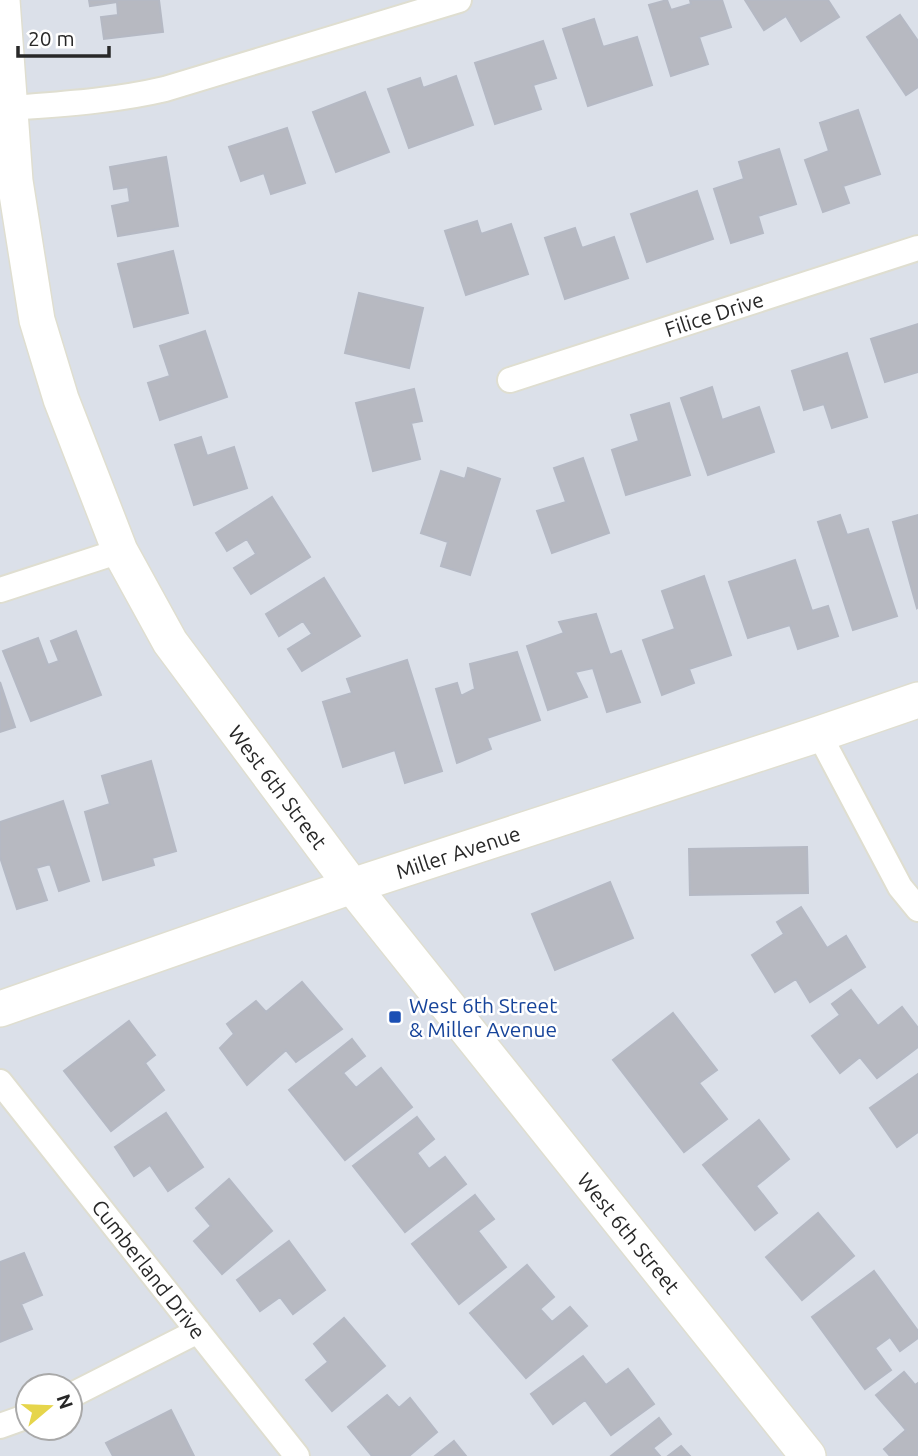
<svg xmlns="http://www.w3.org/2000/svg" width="918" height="1456" viewBox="0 0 918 1456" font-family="Ubuntu,sans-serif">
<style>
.building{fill:#b7b9c1;stroke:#b5b9c4;stroke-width:2}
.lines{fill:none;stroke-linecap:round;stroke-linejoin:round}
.street-casing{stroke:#dfded0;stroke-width:28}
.secondary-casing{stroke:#dfded0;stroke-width:38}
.street{stroke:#fff;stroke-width:24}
.secondary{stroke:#fff;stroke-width:35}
.transit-dot{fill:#1a4fb4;stroke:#fff;stroke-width:2.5}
.labels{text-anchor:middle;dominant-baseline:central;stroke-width:5;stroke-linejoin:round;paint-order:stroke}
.street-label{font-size:21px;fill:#282828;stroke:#fff}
.transit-label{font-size:21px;fill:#164399;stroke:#fff;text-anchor:start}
</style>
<rect width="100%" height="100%" fill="#dbe0e9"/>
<!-- building -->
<path class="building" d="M89 0H159L163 32 104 39 101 17 118 15 117 2 90 6Z
M667 0 671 10 691 4 690 0H722L731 27 699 37 708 64 671 76 649 5Z
M745 0H828L839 17 801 41 786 16 764 30Z
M900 15 918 41V87L906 95 867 37Z
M594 19 603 47 637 37 652 85 588 106 563 29Z
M543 41 556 78 533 85 541 109 495 124 475 63Z
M456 76 473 125 409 148 388 89 420 78 423 88Z
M365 92 389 152 336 172 313 112Z
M858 110 880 174 843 186 849 203 823 212 805 160 829 151 820 123Z
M287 128 305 183 271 194 264 173 241 181 229 147Z
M779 149 796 204 758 216 763 233 731 243 714 189 744 179 739 162Z
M166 157 178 226 118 236 112 206 130 202 128 187 114 189 110 167Z
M697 191 713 239 647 262 631 214Z
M477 221 481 234 511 224 528 274 466 295 445 231Z
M575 228 582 248 614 237 628 278 565 299 545 238Z
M173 251 188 313 134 327 118 264Z
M359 293 423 308 409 368 345 353Z
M918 324V372L885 382 871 339Z
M205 331 227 397 160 420 148 383 170 376 160 346Z
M847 353 867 417 832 428 824 404 804 410 792 371Z
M712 387 722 420 759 407 774 452 708 475 681 398Z
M414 389 422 421 411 423 420 459 373 471 356 403Z
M669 403 690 475 626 495 612 450 639 441 631 415Z
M201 437 207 456 234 447 247 488 194 505 175 445Z
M583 458 609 533 552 553 537 511 566 502 554 468Z
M468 468 500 479 470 575 441 566 448 542 421 533 441 471 465 479Z
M272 497 310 557 251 594 234 568 256 554 247 539 227 551 216 533Z
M840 515 847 535 868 529 897 616 853 630 818 522Z
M918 515V607L917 608 893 522Z
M795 560 812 611 828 606 838 636 798 649 790 625 748 638 729 582Z
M704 576 731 655 689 669 694 683 662 695 643 640 675 629 662 591Z
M324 578 360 636 302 671 288 649 312 634 303 621 279 636 266 614Z
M596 614 610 655 621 651 640 702 607 712 593 668 575 672 587 697 548 710 527 646 564 633 559 622Z
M76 631 101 695 31 721 3 651 38 638 48 665 59 661 51 641Z
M517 652 540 720 487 738 491 749 457 763 436 689 457 683 461 696 475 689 470 664Z
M407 660 442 771 405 783 395 750 343 767 323 702 352 693 347 679Z
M0 682 15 727 0 732Z
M151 761 176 851 152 858 154 865 103 880 85 812 110 804 102 776Z
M63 801 89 881 59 891 50 864 36 868 47 900 17 909 0 857V822Z
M807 847 808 893 690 895 689 849Z
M610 882 633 938 555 970 532 914Z
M801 907 827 948 846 936 865 967 810 1002 796 979 775 992 752 955 784 934 777 922Z
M302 982 342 1029 296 1062 286 1050 247 1085 220 1048 234 1034 227 1024 256 1001 266 1012Z
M851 990 878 1026 902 1007 918 1028V1047L877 1078 860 1057 840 1073 812 1036 840 1015 832 1004Z
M673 1013 717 1070 699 1083 727 1119 684 1152 613 1060Z
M129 1021 155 1055 145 1063 164 1090 111 1131 64 1071Z
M352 1039 365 1056 343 1073 356 1088 381 1068 412 1107 345 1160 289 1090Z
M918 1074V1132L897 1147 870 1108Z
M166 1113 203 1167 168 1191 150 1165 134 1176 115 1147Z
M417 1117 434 1139 417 1153 429 1169 445 1157 466 1184 405 1232 353 1166Z
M759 1120 789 1159 756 1186 777 1213 755 1230 703 1165Z
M229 1179 272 1231 222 1274 194 1241 211 1226 196 1208Z
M475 1195 494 1219 478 1231 506 1267 459 1304 412 1244Z
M818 1213 854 1256 802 1300 766 1257Z
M289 1241 325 1290 293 1314 280 1297 260 1311 237 1280Z
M24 1253 42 1295 21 1304 32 1329 0 1342V1262Z
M527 1265 554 1297 540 1309 552 1322 570 1307 587 1326 526 1378 470 1313Z
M874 1271 918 1331V1338L900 1351 890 1337 875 1348 891 1370 865 1389 812 1317Z
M344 1318 385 1366 332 1411 306 1380 328 1362 314 1344Z
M583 1356 606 1385 628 1369 654 1404 611 1435 585 1400 553 1424 531 1394Z
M904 1372 915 1385 918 1383V1456H890L884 1449 906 1430 876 1395Z
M387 1395 399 1408 410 1398 437 1432 409 1456H372L348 1427Z
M171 1410 194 1456H113L106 1443Z
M659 1418 671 1434 653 1448 660 1456H611Z
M454 1441 466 1456H435Z
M681 1446 690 1456H668Z"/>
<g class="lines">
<defs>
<path id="street" d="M11 108C63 104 114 101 165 89L459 0
M510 380 918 248
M0 590 120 551
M819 734 900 887 918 909
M0 1082 297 1456
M70 1396 198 1331
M0 1426 28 1416"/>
<path id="secondary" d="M2 0 15 181 37 320 61 399 120 551 170 642 352 886 808 1456
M0 1009 352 886 819 734 918 700"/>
</defs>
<!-- street casing -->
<use href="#street" class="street-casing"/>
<!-- secondary casing -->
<use href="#secondary" class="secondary-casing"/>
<!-- street -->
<use href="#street" class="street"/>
<!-- secondary -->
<use href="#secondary" class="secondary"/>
</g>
<!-- markers -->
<rect class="transit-dot" x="388" y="1010" width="14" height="14" rx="3.5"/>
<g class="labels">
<!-- street labels -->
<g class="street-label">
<text transform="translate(714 314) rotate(-18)">Filice Drive</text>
<text transform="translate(278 787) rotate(53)">West 6th Street</text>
<text transform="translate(458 852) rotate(-18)">Miller Avenue</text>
<text transform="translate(629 1233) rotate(51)">West 6th Street</text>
<text transform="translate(149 1269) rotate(52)">Cumberland Drive</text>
</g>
<!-- transit labels -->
<g class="transit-label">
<text x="409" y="1005">West 6th Street<tspan x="409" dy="24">&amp; Miller Avenue</tspan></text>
</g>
</g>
<!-- north arrow -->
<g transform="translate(49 1407) rotate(71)"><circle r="33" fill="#ffffff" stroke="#a9a9a9" stroke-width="2"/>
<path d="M0-5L12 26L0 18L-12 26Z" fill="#e6d54b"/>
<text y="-10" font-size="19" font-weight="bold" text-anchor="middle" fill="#282828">N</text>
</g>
<!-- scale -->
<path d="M18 46v10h91v-10" fill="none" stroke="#282828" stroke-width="3.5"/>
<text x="28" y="46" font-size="21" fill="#282828" stroke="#ffffff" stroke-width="5" paint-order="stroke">20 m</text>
</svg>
